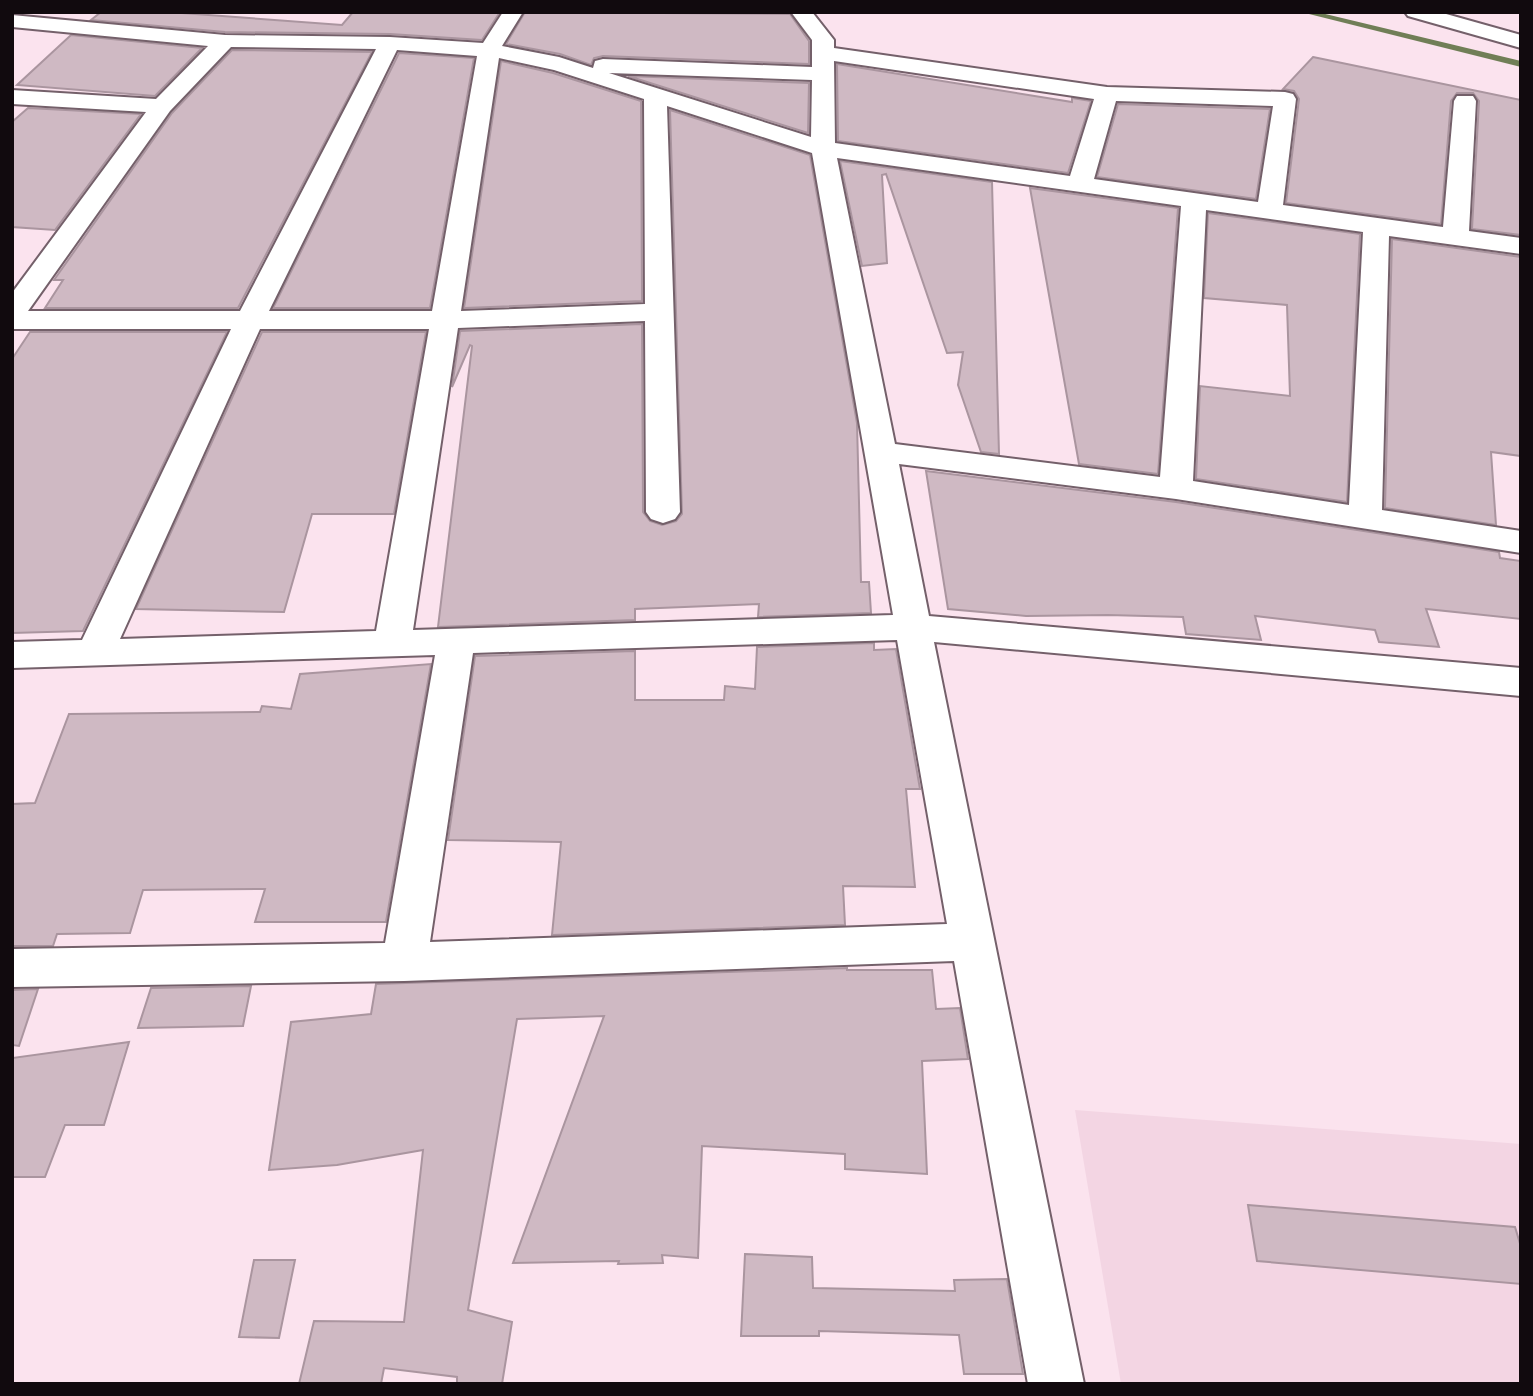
<svg xmlns="http://www.w3.org/2000/svg" width="1533" height="1396" viewBox="0 0 1533 1396" font-family="Manrope,sans-serif">
<style>
.built{fill:#f3d5e3}
.lines{fill:none;stroke-linecap:round;stroke-linejoin:round}
.stream{fill:#707e56;fill-rule:evenodd}
.building{fill:#cfb9c3;stroke:#aa959f;stroke-width:2}
.minor-casing{stroke:#74606a;stroke-width:4}
.minor{fill:#fff;fill-rule:evenodd}
</style>
<rect width="100%" height="100%" fill="#fbe3ee"/>
<!-- built -->
<path class="built" d="M1075 1110 1521 1144V1384H1121Z"/>
<g class="lines">
<!-- stream -->
<path class="stream" d="M1301 12H1317L1521 61V67Z"/>
</g>
<!-- building -->
<path class="building" d="M101 12H168L342 25 353 12H500L482 40 390 34 225 32 91 20Z
M525 12 790 14 809 41V64L603 56 594 58 591 65 560 54 506 44Z
M71 35 202 48 155 96 17 85Z
M232 50 372 52 238 308H45L63 280H54L172 113Z
M399 53 474 58 430 308H273Z
M1313 57 1521 100V235L1472 229 1479 101 1473 93H1457L1451 101 1441 224 1286 203 1299 99 1294 91 1283 89Z
M501 61 553 73 641 101 642 301 464 308Z
M837 64 1072 102V98L1091 101 1068 173 838 141Z
M628 76 809 83 808 133Z
M1118 104 1270 109 1256 199 1097 177Z
M28 108 141 114 55 230 12 227V122Z
M670 110 810 155 857 423 861 582H869L871 613 758 617 759 604 635 609V620L438 627 472 346 470 345 452 387 460 331 642 324 643 512 650 521 662 525 676 521 682 514Z
M840 161 992 182 999 454 981 452 958 385 963 352 947 353 886 174 882 175 887 263 862 266Z
M1030 188 1178 208 1158 474 1079 464Z
M1208 213 1360 234 1347 502 1196 479 1200 386 1290 396 1287 305 1204 298Z
M1392 239 1521 257V456L1491 452 1496 525 1385 508Z
M30 332H227L83 631 12 633V359Z
M262 332H426L394 514H312L284 612 136 609Z
M926 471 1176 502 1499 552 1500 558 1521 561V619L1426 609 1439 647 1379 642 1375 630 1255 616 1261 640 1186 634 1183 617 1108 615 1026 616 948 609Z
M874 643V650L896 649 920 789H906L915 887 843 886 845 925 552 935 561 842 448 840 475 656 635 651V700H724L725 686 755 689 757 647Z
M431 664 386 922H255L265 889 143 890 130 933 57 934 53 946H12V804L35 803 69 714 260 712 262 706 291 709 300 674Z
M847 968V970H932L936 1009 960 1008 968 1059 922 1061 927 1174 845 1169V1154L702 1146 698 1258 662 1255 663 1263 618 1264 619 1261 513 1263 604 1016 517 1019 468 1310 512 1322 502 1384H457V1377L384 1368 381 1384H299L314 1321 404 1322 423 1150 337 1165 269 1170 291 1022 371 1014 376 984Z
M251 986 243 1026 138 1028 151 988Z
M38 989 19 1046 12 1045V990Z
M129 1042 104 1125H65L45 1177H12V1058Z
M1248 1205 1515 1227 1521 1247V1284L1257 1261Z
M745 1254 812 1257 813 1288 955 1291 954 1280 1007 1279 1023 1374H964L959 1335 819 1331V1336H741Z
M254 1260H295L279 1338 239 1337Z"/>
<g class="lines">
<defs>
<path id="minor" d="M503 12H523L502 46 559 57 593 68 595 61 603 59 812 67V40L791 12H812L834 40V48L1107 87 1285 92 1293 94 1296 99 1283 205 1443 227 1454 101 1457 96H1473L1476 101 1469 231 1521 238V254L1389 236 1382 510 1521 531V553L1176 499 899 464 929 616 1521 668V696L934 642 1084 1384H1028L954 961 404 981 12 987V949L385 943 435 655 12 668V642L82 640 231 329H12V293L146 112 12 104V90L156 99 208 46 12 27V15L225 35 390 37 483 43ZM231 47 376 49 240 311H28L170 111ZM397 50 477 56 432 311H269ZM499 58 554 70 644 99 645 304 461 311ZM834 61 1094 99 1070 176 835 143ZM609 73 812 80 811 137ZM1116 101 1273 106 1258 202 1094 179ZM667 106 812 153 893 615 413 630 458 328 645 321 646 512 651 519 663 523 675 519 680 512ZM837 158 1181 206 1160 477 895 444ZM1206 210 1363 232 1349 505 1193 481ZM260 329H429L376 631 120 639ZM897 640 947 924 430 942 473 653Z
M1405 12H1439L1521 35V48L1408 16Z"/>
</defs>
<!-- minor casing -->
<use href="#minor" class="minor-casing"/>
<!-- minor -->
<use href="#minor" class="minor"/>
</g>
<!-- border -->
<rect width="1533" height="1396" fill="none" stroke="#110a0e" stroke-width="28"/>
</svg>
